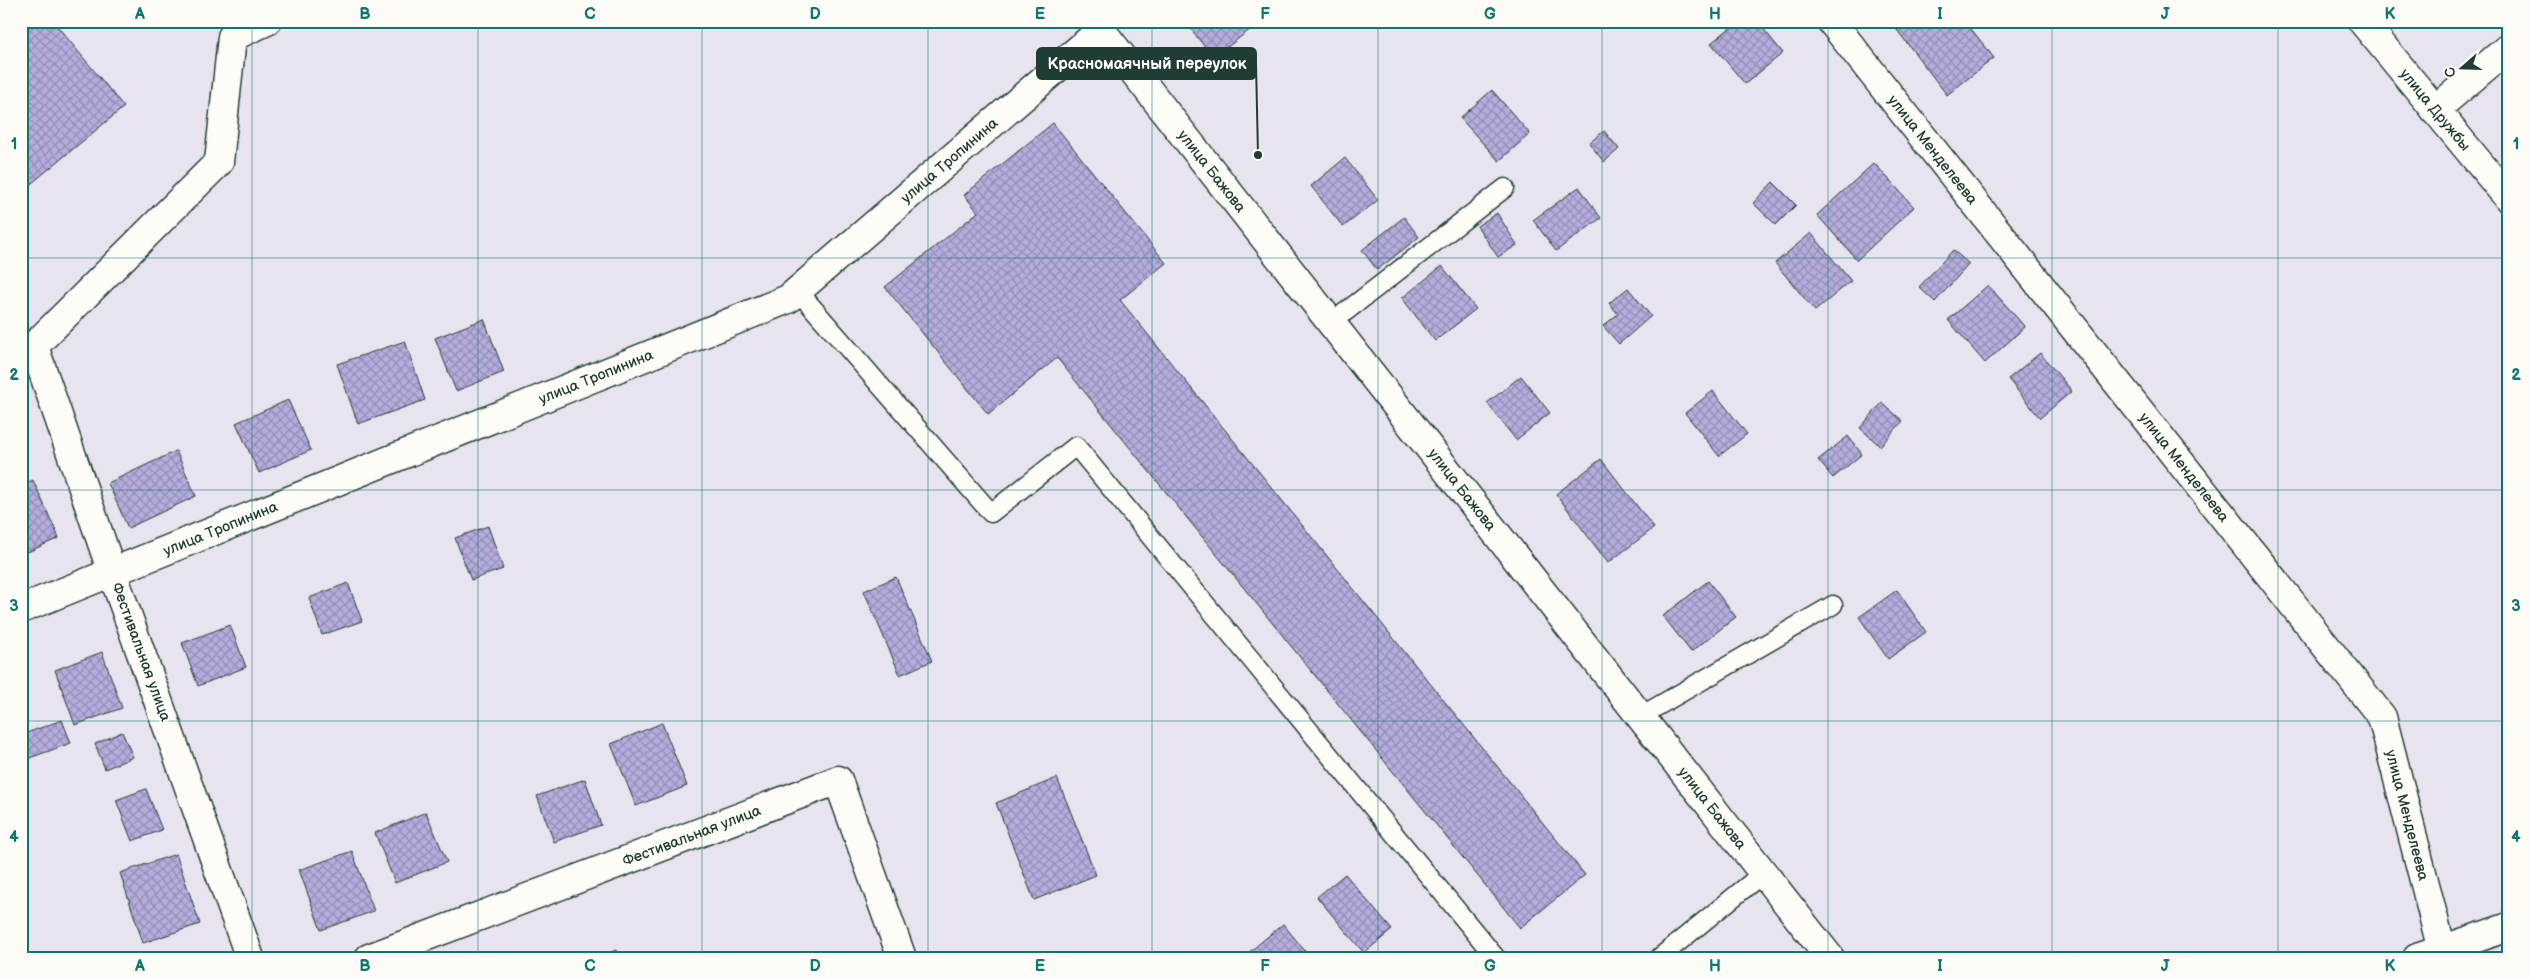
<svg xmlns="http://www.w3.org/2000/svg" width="2530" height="979" viewBox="0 0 2530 979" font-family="'Balsamiq Sans',sans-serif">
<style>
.building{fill:url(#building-cross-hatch);stroke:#1f3d34}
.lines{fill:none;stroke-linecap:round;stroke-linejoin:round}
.lane-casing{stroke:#1f3d34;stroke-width:21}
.street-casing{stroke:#1f3d34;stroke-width:31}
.secondary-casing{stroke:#1f3d34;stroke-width:31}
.lane{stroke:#fdfcf7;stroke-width:18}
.street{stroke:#fdfcf7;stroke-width:28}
.secondary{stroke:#fdfcf7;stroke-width:28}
.grid{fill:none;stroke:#0f766e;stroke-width:1;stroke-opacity:0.55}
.labels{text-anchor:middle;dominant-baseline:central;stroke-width:4;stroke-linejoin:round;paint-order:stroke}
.street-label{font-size:15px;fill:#1f3d34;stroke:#fdfcf7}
.leader{fill:none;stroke:#1f3d34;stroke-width:2}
.callout-dot{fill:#1f3d34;stroke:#fdfcf7;stroke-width:2}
.callout{fill:#1f3d34;stroke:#1f3d34;stroke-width:2}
.callout-label{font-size:16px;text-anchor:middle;font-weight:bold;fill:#fff}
.neatline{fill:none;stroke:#0f766e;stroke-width:2}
.grid-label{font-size:16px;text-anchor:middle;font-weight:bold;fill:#0f766e}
</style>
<defs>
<pattern id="building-cross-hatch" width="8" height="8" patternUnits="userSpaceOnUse" patternTransform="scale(1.25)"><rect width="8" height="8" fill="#b6acdd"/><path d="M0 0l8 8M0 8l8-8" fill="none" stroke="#938db4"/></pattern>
</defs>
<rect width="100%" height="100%" fill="#e8e4ef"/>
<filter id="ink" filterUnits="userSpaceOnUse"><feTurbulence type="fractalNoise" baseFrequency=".02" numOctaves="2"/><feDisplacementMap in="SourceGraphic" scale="10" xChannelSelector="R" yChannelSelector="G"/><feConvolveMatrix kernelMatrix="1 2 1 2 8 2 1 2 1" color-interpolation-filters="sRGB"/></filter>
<g filter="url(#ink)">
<!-- building -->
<path class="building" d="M21 21H53L124 107 21 192Z
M1185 21H1259L1260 22 1213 58Z
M1739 21H1757L1783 53 1745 84 1711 43Z
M1890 21H1965L1994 58 1947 95Z
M1492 90 1530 134 1499 161 1460 118Z
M1053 123 1166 263 1120 300 1585 875 1520 928 1057 358 988 414 885 287 978 212 964 195Z
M1604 131 1619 149 1604 162 1589 143Z
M1345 158 1378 200 1343 227 1311 186Z
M1874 163 1914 207 1857 260 1817 215Z
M1773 182 1796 205 1776 225 1753 203Z
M1579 187 1601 218 1556 251 1533 220Z
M1497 213 1517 245 1498 257 1477 226Z
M1404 217 1419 237 1377 270 1362 250Z
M1811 233 1851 281 1815 311 1775 263Z
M1953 250 1969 264 1935 302 1919 287Z
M1442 266 1476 309 1435 341 1402 298Z
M1988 285 2025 327 1985 363 1948 320Z
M1628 288 1651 316 1619 344 1603 326 1618 314 1609 303Z
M484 319 504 372 456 391 435 338Z
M405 341 425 400 358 424 337 364Z
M2040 353 2072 391 2040 418 2008 379Z
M1521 376 1550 413 1516 440 1487 403Z
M1713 391 1747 434 1719 456 1685 413Z
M288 400 311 450 259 473 236 423Z
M1882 403 1903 421 1880 446 1860 428Z
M1848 436 1862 454 1833 478 1818 460Z
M176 451 196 496 128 528 108 483Z
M1601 459 1654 528 1608 563 1556 494Z
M33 480 59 538 21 555V485Z
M488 526 503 569 471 580 455 538Z
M896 577 932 661 900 675 864 591Z
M1708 581 1736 617 1691 652 1663 616Z
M348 583 362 621 322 635 309 598Z
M1897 590 1926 632 1888 659 1859 617Z
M230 625 246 667 198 686 182 643Z
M102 652 122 708 75 725 55 670Z
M62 720 71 743 24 760 21 735Z
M662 723 687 786 636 806 611 744Z
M122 732 133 757 105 769 95 744Z
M1057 778 1096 875 1034 900 996 803Z
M585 779 601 825 554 842 537 796Z
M146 789 162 830 132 841 116 800Z
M426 812 447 862 395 883 375 833Z
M352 851 374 911 321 930 299 870Z
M176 854 200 924 143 943 120 873Z
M1345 874 1392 930 1364 953 1317 897Z
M1283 924 1305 951 1297 958H1242Z
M616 950 619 958H595Z"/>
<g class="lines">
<defs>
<path id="lane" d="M798 291 991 513 1076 446 1496 958
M1331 323 1505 188
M1639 717 1833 605
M1659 958 1762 874"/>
<g id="street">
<path id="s1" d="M1831 21 2382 717 2444 958"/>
<path id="s2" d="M2362 21 2509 199"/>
<path d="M2435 110 2509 47"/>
<path id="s3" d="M21 609 788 299 1101 30"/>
<path d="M250 958 112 572 34 346 219 162 232 37 267 21"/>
<path id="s4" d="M369 958 838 780 902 958"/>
<path d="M2417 958 2509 927"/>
</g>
<g id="secondary">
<path id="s5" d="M1094 21 1830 958"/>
</g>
</defs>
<!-- lane casing -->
<use href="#lane" class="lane-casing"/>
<!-- street casing -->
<use href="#street" class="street-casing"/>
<!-- secondary casing -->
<use href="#secondary" class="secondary-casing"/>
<!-- lane -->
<use href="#lane" class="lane"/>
<!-- street -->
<use href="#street" class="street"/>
<!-- secondary -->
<use href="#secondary" class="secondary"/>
</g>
</g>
<!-- grid -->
<path class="grid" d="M252 21V958M478 21V958M702 21V958M928 21V958M1152 21V958M1378 21V958M1602 21V958M1828 21V958M2052 21V958M2278 21V958M21 258H2509M21 490H2509M21 721H2509"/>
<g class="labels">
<!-- street labels -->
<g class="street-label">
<text stroke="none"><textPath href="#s2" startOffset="115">улица Дружбы</textPath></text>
<text stroke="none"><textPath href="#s1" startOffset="164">улица Менделеева</textPath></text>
<text stroke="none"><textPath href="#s3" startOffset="1040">улица Тропинина</textPath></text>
<text stroke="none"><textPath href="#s5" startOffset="191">улица Бажова</textPath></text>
<text stroke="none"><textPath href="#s3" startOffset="620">улица Тропинина</textPath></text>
<text stroke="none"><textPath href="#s1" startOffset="569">улица Менделеева</textPath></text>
<text stroke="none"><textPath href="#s5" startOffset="596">улица Бажова</textPath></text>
<text stroke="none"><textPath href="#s3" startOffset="215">улица Тропинина</textPath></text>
<text transform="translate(141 652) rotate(70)">Фестивальная улица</text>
<text stroke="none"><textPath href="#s5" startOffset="1001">улица Бажова</textPath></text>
<text stroke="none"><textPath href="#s1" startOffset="989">улица Менделеева</textPath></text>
<text stroke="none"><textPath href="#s4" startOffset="345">Фестивальная улица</textPath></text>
</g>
</g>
<!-- callouts -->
<path class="leader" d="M1258 155L1256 63"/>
<circle class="callout-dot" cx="1258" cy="155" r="5"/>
<rect class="callout" x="1037" y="48" width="219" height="31" rx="5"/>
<g class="callout-label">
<text x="1147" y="69">Красномаячный переулок</text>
</g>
<!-- margin -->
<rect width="2530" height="979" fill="none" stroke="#fdfcf7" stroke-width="55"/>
<!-- north arrow -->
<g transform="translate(2462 68) rotate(250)" stroke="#fdfcf7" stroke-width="4" paint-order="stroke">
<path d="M0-4L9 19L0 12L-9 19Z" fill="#1f3d34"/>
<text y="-8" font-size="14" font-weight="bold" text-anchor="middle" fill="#1f3d34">С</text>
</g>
<rect x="28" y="28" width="2474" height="924" class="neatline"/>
<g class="grid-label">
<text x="140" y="19">A</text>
<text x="365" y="19">B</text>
<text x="590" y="19">C</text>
<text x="815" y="19">D</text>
<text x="1040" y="19">E</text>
<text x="1265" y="19">F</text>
<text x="1490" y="19">G</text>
<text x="1715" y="19">H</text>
<text x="1940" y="19">I</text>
<text x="2165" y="19">J</text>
<text x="2390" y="19">K</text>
<text x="14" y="149">1</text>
<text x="2516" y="149">1</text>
<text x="14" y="380">2</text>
<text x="2516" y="380">2</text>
<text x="14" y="611">3</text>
<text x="2516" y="611">3</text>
<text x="14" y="842">4</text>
<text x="2516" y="842">4</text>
<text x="140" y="971">A</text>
<text x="365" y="971">B</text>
<text x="590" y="971">C</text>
<text x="815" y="971">D</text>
<text x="1040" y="971">E</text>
<text x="1265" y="971">F</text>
<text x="1490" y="971">G</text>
<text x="1715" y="971">H</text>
<text x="1940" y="971">I</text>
<text x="2165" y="971">J</text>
<text x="2390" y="971">K</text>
</g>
</svg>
